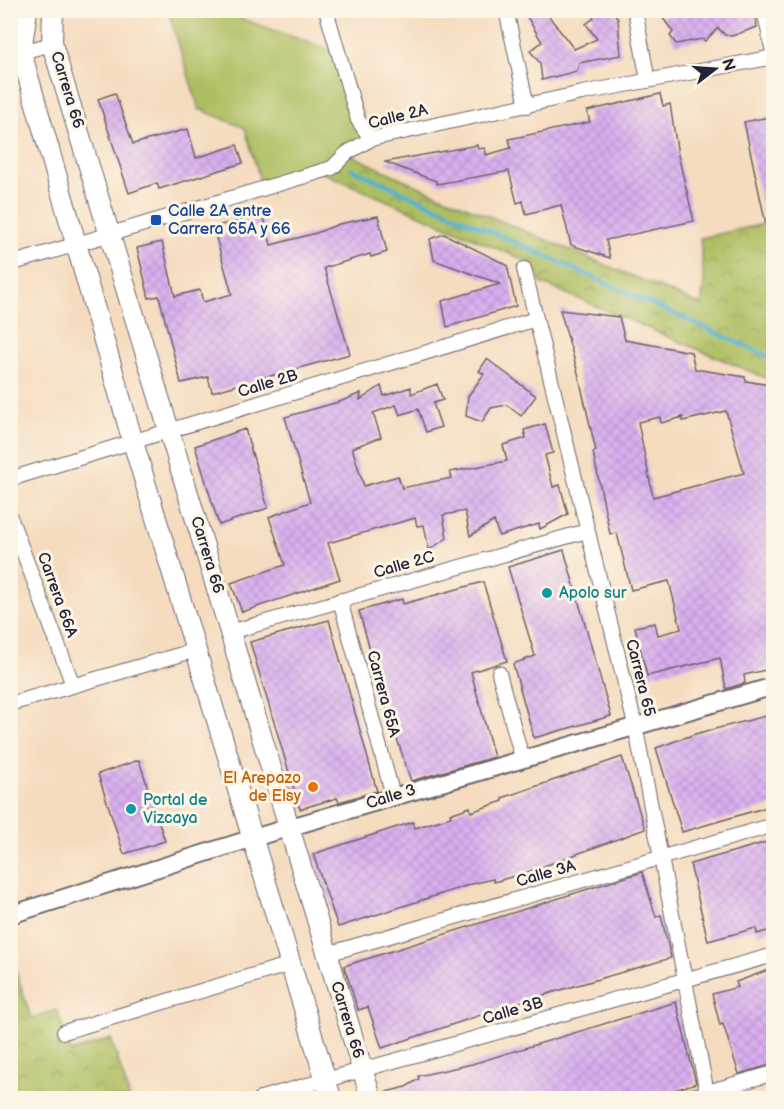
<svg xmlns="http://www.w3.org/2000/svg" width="784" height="1109" viewBox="0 0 784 1109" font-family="'Balsamiq Sans',sans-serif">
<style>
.green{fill:#adbe61;stroke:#68704e;stroke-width:1.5}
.park{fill:url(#park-crowns);stroke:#68704e;stroke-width:1.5}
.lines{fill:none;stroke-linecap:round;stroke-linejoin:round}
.stream{stroke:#4fb3ce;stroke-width:4.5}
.building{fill:url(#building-cross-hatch);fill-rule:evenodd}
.minor-casing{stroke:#6c6369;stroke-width:16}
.tertiary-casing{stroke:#6c6369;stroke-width:20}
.secondary-casing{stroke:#6c6369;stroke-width:22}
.minor{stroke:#fff;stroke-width:14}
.tertiary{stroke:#fff;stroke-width:16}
.secondary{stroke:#fff;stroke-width:20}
.transit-dot{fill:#1a4fb4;stroke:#fcf5e5;stroke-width:2}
.culture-dot{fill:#0f9aa8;stroke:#fcf5e5;stroke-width:2}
.food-dot{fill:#e8710a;stroke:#fcf5e5;stroke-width:2}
.labels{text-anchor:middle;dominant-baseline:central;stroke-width:6;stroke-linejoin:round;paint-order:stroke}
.street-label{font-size:16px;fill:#22223b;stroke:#fcf5e5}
.transit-label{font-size:16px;fill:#164399;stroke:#fcf5e5;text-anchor:start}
.culture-label{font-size:16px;fill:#0d838f;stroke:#fcf5e5;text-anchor:start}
.food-label{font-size:16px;fill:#c56008;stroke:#fcf5e5;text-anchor:end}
</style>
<defs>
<pattern id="park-crowns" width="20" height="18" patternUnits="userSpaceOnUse" patternTransform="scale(1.5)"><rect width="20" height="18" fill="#adbe61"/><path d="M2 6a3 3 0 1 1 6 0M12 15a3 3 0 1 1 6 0" fill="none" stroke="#8c9a51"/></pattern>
<pattern id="building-cross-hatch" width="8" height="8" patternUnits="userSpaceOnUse" patternTransform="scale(1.5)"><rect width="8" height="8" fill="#d9afef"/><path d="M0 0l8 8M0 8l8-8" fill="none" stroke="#ba96ce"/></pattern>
</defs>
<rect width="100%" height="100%" fill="#fcf5e5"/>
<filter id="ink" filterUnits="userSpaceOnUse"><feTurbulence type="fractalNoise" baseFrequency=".0167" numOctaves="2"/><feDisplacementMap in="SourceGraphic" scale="12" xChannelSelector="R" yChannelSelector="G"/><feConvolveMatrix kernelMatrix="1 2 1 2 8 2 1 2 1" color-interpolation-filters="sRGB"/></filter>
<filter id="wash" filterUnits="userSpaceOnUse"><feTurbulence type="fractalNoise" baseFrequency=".008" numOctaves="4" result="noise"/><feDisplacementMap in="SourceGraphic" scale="24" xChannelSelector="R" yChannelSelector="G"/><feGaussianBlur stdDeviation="1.35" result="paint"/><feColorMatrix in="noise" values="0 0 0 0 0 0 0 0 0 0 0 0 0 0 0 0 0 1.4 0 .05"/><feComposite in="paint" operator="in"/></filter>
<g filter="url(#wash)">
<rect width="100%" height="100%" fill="#f5dcbf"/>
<!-- green -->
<path class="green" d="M168 11H219L339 53 371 139 332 168 262 187 245 128 199 109Z"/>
<!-- park -->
<path class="park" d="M347 153 420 187 701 305 704 283 700 238 773 222V381L541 283 533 264 319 171Z
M10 953 31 1018 57 1010 71 1052 111 1039 130 1098H11Z"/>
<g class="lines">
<!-- stream -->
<path class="stream" d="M352 169 774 359"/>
</g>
<g id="blocks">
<!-- building -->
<path class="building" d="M523 10H544L574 49 597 39 586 24 594 18 589 10H612L618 19 621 55 579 63 577 71 542 80 540 63 530 51 542 42Z
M672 10H755L757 27 732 36 725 35 718 28 705 41 702 39 676 44 670 36 673 32 663 18Z
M115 93 133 144 188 129 196 158 237 145 243 163 159 189 157 183 129 193 98 99Z
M660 94 663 106 670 104 678 155 694 221 606 240 610 258 571 245 561 205 526 214 523 201 517 203 509 171 437 184 436 181 385 162 477 145 478 149 485 148 486 155 511 148 509 139 590 122 587 111Z
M774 116V234H768L744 122Z
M263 214 271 245 316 233 339 224 378 216 387 252 371 257 370 254 324 268 350 354 212 392 208 377 181 383 159 296 149 298 137 248 162 242 175 296 200 290 203 302 232 294 213 227Z
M444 234 507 265 516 306 447 327 442 301 500 284 434 260 430 239Z
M560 310 619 317 625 340 691 352 695 369 745 377 746 381 769 385 774 403V668L744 675 745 683 726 689 720 658 647 676 635 627 655 623 658 635 681 629 669 581 631 590 617 533 610 534 593 452 596 451 578 373ZM726 411 744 473 653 497 638 422 660 417 661 423 683 417V421Z
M487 359 536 396 521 416 507 405 491 408 482 422 466 416 468 396 484 374 479 371Z
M437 384 443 400 433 403 441 427 426 432 418 409 400 415 396 405 373 413 381 437 352 448 364 486 398 476 402 488 452 478 450 472 507 461 503 445 526 438 524 430 545 424 553 453 545 455 553 487 560 485 568 514 540 529 539 524 499 536 494 521 470 536 465 511 443 515 447 538 429 550 424 525 417 526 415 518 328 543 340 579 242 612 231 583 285 565 269 517 310 502 285 417 342 401 361 393 360 400 381 386 384 396 411 387V394Z
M245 429 268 508 219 525 195 446Z
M564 550 611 716 534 738 513 664 535 656 508 567Z
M483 582 507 661 471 672 494 757 411 781 385 703 359 611 402 599 403 604Z
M329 620 377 791 339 802 337 798 300 809 250 642Z
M774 714V805L682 832 656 748 695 734Z
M622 757 645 829 525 873 494 882 493 879 472 884 338 927 313 854 413 822 415 828 451 817 450 814 470 807 471 812 503 801 502 798Z
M139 760 165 841 124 854 98 774Z
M774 840V929L757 934 756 928 708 941 690 864Z
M642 872 656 917 661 915 671 958 523 1001 382 1048 368 1007 358 1010 344 966Z
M774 968V1064L739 1074 723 1024 720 1025 712 994 738 987 736 982Z
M676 1002 696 1083 678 1089 647 1098H383L382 1093 406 1087 419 1079 418 1076 472 1064Z"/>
</g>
</g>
<g filter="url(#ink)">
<use href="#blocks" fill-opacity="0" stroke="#6c6369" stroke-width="1.5"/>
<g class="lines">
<defs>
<path id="minor" d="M326 10 358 120 371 139
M506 10 527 106
M635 10 648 81
M10 55 52 44
M10 264 332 168 347 153 371 139 582 93 774 57 764 10
M524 269 635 725 708 1098
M10 479 536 319
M10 517 73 685
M340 600 393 796
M230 632 587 531
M499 673 522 758
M10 704 196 650
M327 954 774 825
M64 1032 291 964
M261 1098 774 955
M686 1098 774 1073"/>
<path id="tertiary" d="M10 915 253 838 774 686"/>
<path id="secondary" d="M27 10 21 52 133 442 331 1098
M53 10 52 44 371 1098"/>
</defs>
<!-- minor casing -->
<use href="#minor" class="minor-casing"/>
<!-- tertiary casing -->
<use href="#tertiary" class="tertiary-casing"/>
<!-- secondary casing -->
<use href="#secondary" class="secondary-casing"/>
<!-- minor -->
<use href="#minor" class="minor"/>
<!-- tertiary -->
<use href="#tertiary" class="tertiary"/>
<!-- secondary -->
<use href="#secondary" class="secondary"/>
</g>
</g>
<!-- markers -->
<rect class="transit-dot" x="150" y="214" width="12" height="12" rx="3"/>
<g class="culture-dot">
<circle cx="547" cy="593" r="6"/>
<circle cx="131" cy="809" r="6"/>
</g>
<circle class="food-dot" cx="313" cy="787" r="6"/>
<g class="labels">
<!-- street labels -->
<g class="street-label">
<text transform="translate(67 90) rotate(73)">Carrera 66</text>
<text transform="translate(398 117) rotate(-14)">Calle 2A</text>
<text transform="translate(268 384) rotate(-17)">Calle 2B</text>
<text transform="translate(207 555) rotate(73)">Carrera 66</text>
<text transform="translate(404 565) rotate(-16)">Calle 2C</text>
<text transform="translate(57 595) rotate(70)">Carrera 66A</text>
<text transform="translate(640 678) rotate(76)">Carrera 65</text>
<text transform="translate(383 694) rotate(75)">Carrera 65A</text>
<text transform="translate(391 797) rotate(-17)">Calle 3</text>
<text transform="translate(546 874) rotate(-16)">Calle 3A</text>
<text transform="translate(513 1011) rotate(-16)">Calle 3B</text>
<text transform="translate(347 1020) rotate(73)">Carrera 66</text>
</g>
<!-- transit labels -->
<g class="transit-label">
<text x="168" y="211">Calle 2A entre<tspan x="168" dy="18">Carrera 65A y 66</tspan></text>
</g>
<!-- culture labels -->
<g class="culture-label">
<text x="559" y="593">Apolo sur</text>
<text x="143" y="800">Portal de<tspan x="143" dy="18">Vizcaya</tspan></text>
</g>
<!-- food labels -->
<g class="food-label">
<text x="301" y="778">El Arepazo<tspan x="301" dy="18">de Elsy</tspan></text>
</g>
</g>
<!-- margin -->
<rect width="784" height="1109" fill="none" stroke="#fcf5e5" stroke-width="36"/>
<!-- north arrow -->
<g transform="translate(715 69) rotate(73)" stroke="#fcf5e5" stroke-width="4.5" paint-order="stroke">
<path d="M0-4.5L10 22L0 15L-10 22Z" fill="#22223b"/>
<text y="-9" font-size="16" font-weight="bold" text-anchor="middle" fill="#22223b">N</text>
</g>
</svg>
